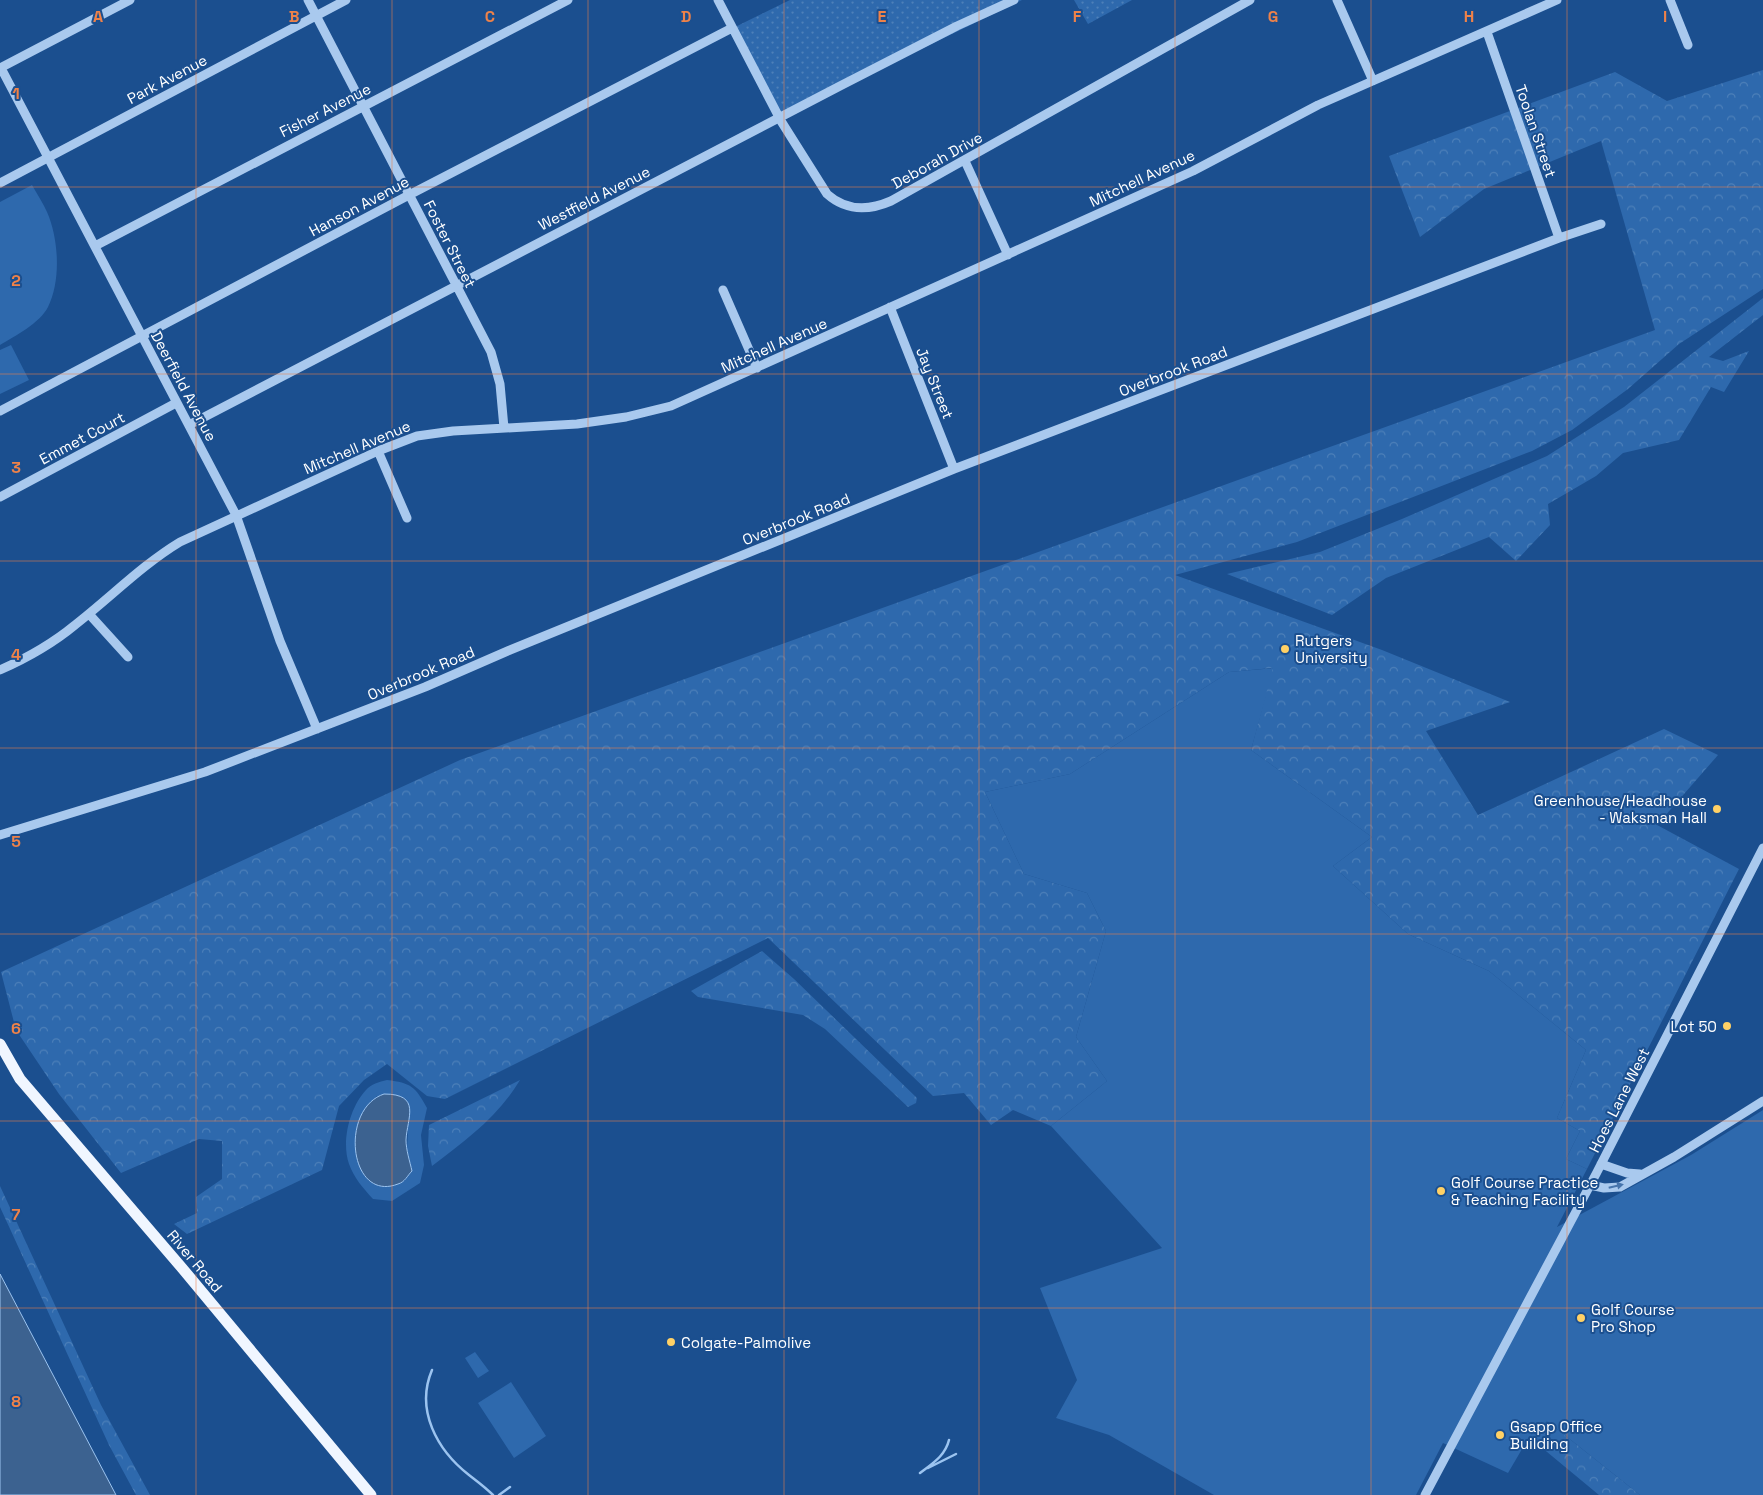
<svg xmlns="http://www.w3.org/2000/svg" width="1763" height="1495" viewBox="0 0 1763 1495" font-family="'Space Grotesk',sans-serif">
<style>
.grass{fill:#2e69ad;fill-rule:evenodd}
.forest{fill:url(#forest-crowns)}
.park{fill:url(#park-dots)}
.water{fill:#3c6290;stroke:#9cc4f0}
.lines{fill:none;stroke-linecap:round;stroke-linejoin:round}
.stream{stroke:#9cc4f0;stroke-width:2.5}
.minor{stroke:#a9c9ee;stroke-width:9}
.major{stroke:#f0f6ff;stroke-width:11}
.oneway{fill:#4674ac}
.grid{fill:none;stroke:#ee8249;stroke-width:1;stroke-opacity:0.55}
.poi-dot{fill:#ffd166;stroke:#1b4f8f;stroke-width:2}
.labels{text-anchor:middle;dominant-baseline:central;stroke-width:4;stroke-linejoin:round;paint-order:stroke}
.street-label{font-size:15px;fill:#fff;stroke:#1b4f8f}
.poi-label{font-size:15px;fill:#fff;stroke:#1b4f8f;text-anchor:start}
.grid-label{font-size:16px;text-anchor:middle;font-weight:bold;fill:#ee8249;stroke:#1b4f8f;stroke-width:4;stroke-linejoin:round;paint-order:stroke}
</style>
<defs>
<pattern id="forest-crowns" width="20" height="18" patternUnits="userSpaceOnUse" patternTransform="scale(1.25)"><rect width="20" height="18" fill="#2e69ad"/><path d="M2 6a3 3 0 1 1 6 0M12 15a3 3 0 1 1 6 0" fill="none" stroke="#4d80b9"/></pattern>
<pattern id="park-dots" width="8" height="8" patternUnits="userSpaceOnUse" patternTransform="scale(1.25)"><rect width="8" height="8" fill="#2e69ad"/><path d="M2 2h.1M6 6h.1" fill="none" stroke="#4d80b9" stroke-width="1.8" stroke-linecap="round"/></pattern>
</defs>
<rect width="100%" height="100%" fill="#1b4f8f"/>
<!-- grass -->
<path class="grass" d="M32 185C37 194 43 203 47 212 59 239 61 281 48 307 40 323 15 336 0 345V202Z
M11 345 29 380 0 394V350Z
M1274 668 1251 750 1372 837 1333 866 1408 934 1489 971 1586 1050 1557 1118 1580 1131 1566 1159 1587 1169 1557 1227 1691 1155 1763 1110V1495H1640L1547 1421 1529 1437 1508 1473 1443 1443 1416 1495H1214L1109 1435 1056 1418 1077 1380 1040 1288 1162 1248 1051 1126 1107 1081 1076 1037 1106 931 1087 893 1024 874 985 792 1070 774 1229 672Z
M387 1080C411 1083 415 1086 427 1108L421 1135 424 1165 420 1183 392 1201 373 1199C363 1188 354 1178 349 1164 341 1141 350 1107 366 1090 371 1084 379 1082 387 1080ZM377 1096 408 1131 407 1149 412 1171 404 1181 362 1115Z
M475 1352 489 1371 478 1378 465 1358Z
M511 1382 546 1436 514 1458 478 1403Z"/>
<!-- forest -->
<path class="forest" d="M1763 70V289L1679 344 1628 389 1572 430 1532 451 1297 542 1175 575 1382 650 1510 702 1426 731 1478 815 1664 729 1718 755 1657 825 1739 869 1587 1169 1566 1159 1580 1131 1557 1118 1586 1050 1489 971 1408 934 1333 866 1372 837 1251 750 1273 668 1229 672 1070 774 985 792 1024 874 1087 893 1106 931 1076 1037 1107 1081 1051 1126 1013 1110 991 1125 964 1093 933 1096 768 938 445 1099 427 1096 387 1064 364 1080 339 1106 322 1170 187 1234 174 1224 197 1213 196 1197 222 1179V1141L199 1139 121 1173 59 1094 16 1030 1 972 460 760 1655 330 1601 141 1484 189 1420 237 1389 156 1615 72 1667 101Z
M1763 298V315L1709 357 1723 361 1749 351 1724 392 1711 387 1679 440 1623 453 1596 476 1548 504 1550 525 1516 561 1489 537 1386 578 1332 615 1227 574 1320 552 1402 519 1547 456 1624 407Z
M762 951 794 979 917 1098 916 1103 908 1107 825 1029 803 1015 698 997 691 991Z
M520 1080C498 1117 466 1140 432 1166L428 1146 429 1125Z
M0 1186 101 1405 150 1495H136L109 1445 0 1207Z
M1547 1421 1640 1495H1599L1529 1437Z"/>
<!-- park -->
<path class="park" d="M790 0H1022L781 117 733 28Z
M1074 0H1132L1088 24Z"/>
<!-- water -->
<path class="water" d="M384 1094C422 1094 407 1118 406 1140 406 1150 410 1162 412 1171 407 1176 405 1182 398 1184 349 1203 339 1109 384 1094Z
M0 1274 116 1495H0Z"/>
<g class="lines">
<!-- stream -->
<path class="stream" d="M432 1370C415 1410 437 1450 469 1475 478 1482 485 1487 493 1495
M928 1468 956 1454
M920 1473C933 1463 945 1456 949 1440
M499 1495 510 1487"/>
<!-- minor -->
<path class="minor" d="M308 0 491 352 500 384 504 428
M718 0 781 121 827 194C846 211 868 211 891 201L1250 0
M1337 0 1373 81
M1670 0 1688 45
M1487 32 1559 238
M0 68 130 0
M1 68 236 515 280 641 317 729
M965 161 1008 255
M0 183 346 0
M95 246 568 0
M723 290 757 368
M890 307 954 469
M0 411 409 195 732 28
M189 425 840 86 957 26 1014 0
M378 451 407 518
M0 497 176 403
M89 614 128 657
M0 670C27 658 52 644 75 625 111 597 142 565 180 542L378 451 417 436 453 431 577 424 626 417 671 406 1193 171 1318 105 1557 0
M0 835 205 772 425 687 510 650 954 469 1559 238 1601 224
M1601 1164 1627 1173 1640 1174
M1590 1185 1604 1188 1620 1187 1674 1157 1763 1101
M1425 1495 1596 1174 1763 848"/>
<!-- major -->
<path class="major" d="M0 1044 20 1079 182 1268 371 1495"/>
</g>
<!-- one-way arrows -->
<defs><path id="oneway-solid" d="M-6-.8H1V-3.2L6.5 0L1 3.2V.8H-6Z" transform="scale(1.25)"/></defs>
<use class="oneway" href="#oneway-solid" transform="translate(1616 1186) rotate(-13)"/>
<!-- grid -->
<path class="grid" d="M196 0V1495M392 0V1495M588 0V1495M784 0V1495M979 0V1495M1175 0V1495M1371 0V1495M1567 0V1495M0 187H1763M0 374H1763M0 561H1763M0 748H1763M0 934H1763M0 1121H1763M0 1308H1763"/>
<!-- markers -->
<g class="poi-dot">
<circle cx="1285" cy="649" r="5"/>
<circle cx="1717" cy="809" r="5"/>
<circle cx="1727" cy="1026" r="5"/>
<circle cx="1441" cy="1191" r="5"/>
<circle cx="1581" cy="1318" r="5"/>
<circle cx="671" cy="1342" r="5"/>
<circle cx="1500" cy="1435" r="5"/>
</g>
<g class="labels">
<!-- street labels -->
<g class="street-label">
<text transform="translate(167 79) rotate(-28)">Park Avenue</text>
<text transform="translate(325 110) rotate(-27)">Fisher Avenue</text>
<text transform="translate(1536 131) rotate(71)">Toolan Street</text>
<text transform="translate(937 160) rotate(-29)">Deborah Drive</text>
<text transform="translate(1142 178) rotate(-25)">Mitchell Avenue</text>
<text transform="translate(594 198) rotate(-27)">Westfield Avenue</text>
<text transform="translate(359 206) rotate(-28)">Hanson Avenue</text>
<text transform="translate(450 244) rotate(63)">Foster Street</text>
<text transform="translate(774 345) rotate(-24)">Mitchell Avenue</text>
<text transform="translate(1173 371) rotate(-21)">Overbrook Road</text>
<text transform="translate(935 383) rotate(68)">Jay Street</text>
<text transform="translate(184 386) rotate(62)">Deerfield Avenue</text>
<text transform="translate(82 438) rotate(-28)">Emmet Court</text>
<text transform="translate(357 447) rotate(-23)">Mitchell Avenue</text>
<text transform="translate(796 519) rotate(-22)">Overbrook Road</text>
<text transform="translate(421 673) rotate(-23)">Overbrook Road</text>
<text transform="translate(1619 1100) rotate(-63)">Hoes Lane West</text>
<text transform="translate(195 1261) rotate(50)">River Road</text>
</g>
<!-- poi labels -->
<g class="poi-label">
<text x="1295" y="640">Rutgers<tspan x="1295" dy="17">University</tspan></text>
<text x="1707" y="800" text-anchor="end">Greenhouse/Headhouse<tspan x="1707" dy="17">- Waksman Hall</tspan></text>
<text x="1717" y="1026" text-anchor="end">Lot 50</text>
<text x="1451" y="1182">Golf Course Practice<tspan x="1451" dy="17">&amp; Teaching Facility</tspan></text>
<text x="1591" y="1309">Golf Course<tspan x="1591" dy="17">Pro Shop</tspan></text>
<text x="681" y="1342">Colgate-Palmolive</text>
<text x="1510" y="1426">Gsapp Office<tspan x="1510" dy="17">Building</tspan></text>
</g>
</g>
<g class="grid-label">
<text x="98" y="22">A</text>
<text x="294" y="22">B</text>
<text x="490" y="22">C</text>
<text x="686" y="22">D</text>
<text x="882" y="22">E</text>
<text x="1077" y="22">F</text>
<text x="1273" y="22">G</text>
<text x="1469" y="22">H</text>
<text x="1665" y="22">I</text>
<text x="16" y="99">1</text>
<text x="16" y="286">2</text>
<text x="16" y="473">3</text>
<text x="16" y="660">4</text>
<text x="16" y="847">5</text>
<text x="16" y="1034">6</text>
<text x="16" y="1220">7</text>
<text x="16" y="1407">8</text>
</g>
</svg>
